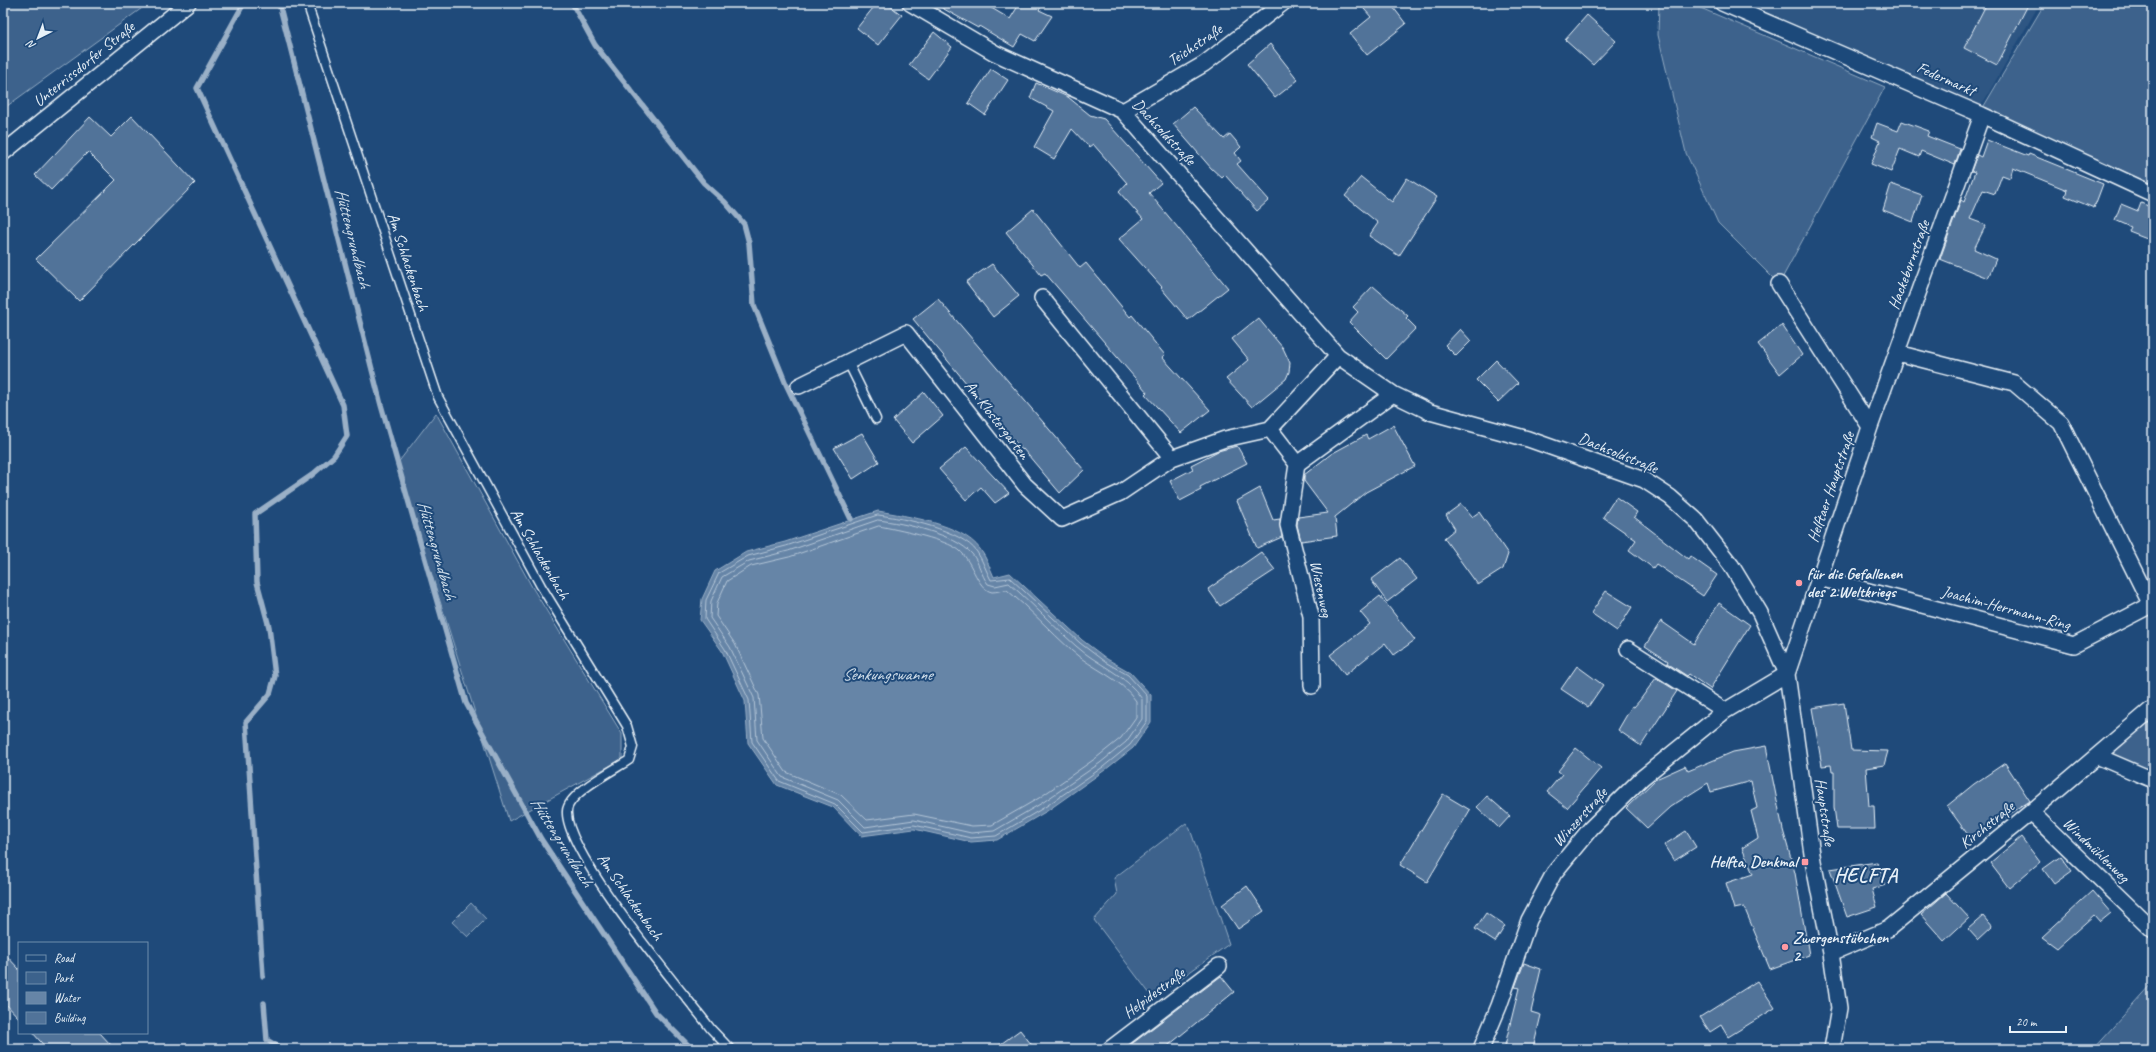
<svg xmlns="http://www.w3.org/2000/svg" width="2156" height="1052" viewBox="0 0 2156 1052" font-family="Caveat,sans-serif">
<style>
.built{fill:#2e5683}
.green{fill:#3c628c;stroke:#92aac2}
.water{fill:#6685a7;stroke:#9ab0c7}
.lines{fill:none;stroke-linecap:round;stroke-linejoin:round}
.shore{stroke:#b4c6d8;stroke-width:1}
.stream{stroke:#9ab0c7;stroke-width:5.5}
.building{fill:#517399;stroke:#e8f1f8}
.lane-casing{stroke:#e8f1f8;stroke-width:11}
.street-casing{stroke:#e8f1f8;stroke-width:18}
.lane{stroke:#1f4a7a;stroke-width:8}
.street{stroke:#1f4a7a;stroke-width:15}
.poi-dot{fill:#ff9aa2;stroke:#1f4a7a;stroke-width:1.5}
.labels{text-anchor:middle;dominant-baseline:central;stroke-width:4;stroke-linejoin:round;paint-order:stroke}
.street-label{font-size:16px;fill:#e8f1f8;stroke:#1f4a7a}
.poi-label{font-size:16px;font-weight:bold;fill:#e8f1f8;stroke:#1f4a7a;text-anchor:start}
.water-label{font-size:17px;font-style:italic;fill:#d4e1ec;stroke:#1f4a7a}
.district-label{font-size:20px;font-weight:bold;letter-spacing:1px;fill:#e8f1f8;stroke:#1f4a7a}
</style>
<rect width="100%" height="100%" fill="#1f4a7a"/>
<filter id="ink" filterUnits="userSpaceOnUse"><feTurbulence type="fractalNoise" baseFrequency=".025" numOctaves="2"/><feDisplacementMap in="SourceGraphic" scale="8" xChannelSelector="R" yChannelSelector="G"/><feConvolveMatrix kernelMatrix="1 2 1 2 8 2 1 2 1" color-interpolation-filters="sRGB"/></filter>
<g filter="url(#ink)">
<!-- built -->
<path class="built" d="M1730 3H2040L1984 101 1976 111Z"/>
<!-- green -->
<path class="green" d="M3 3H149L3 109Z
M1659 3H1689L1885 87 1779 284 1718 223 1686 153 1658 35Z
M2045 3H2153V185L1981 111Z
M436 413 532 587 622 734V759L509 821 397 464Z
M2153 714V774L2106 753Z
M1186 823 1190 829 1229 944 1153 998 1094 920 1117 894 1114 878Z
M471 903 486 919 468 937 452 922Z
M2153 983V1049H2093Z"/>
<!-- water -->
<path class="water" d="M878 511C907 516 962 524 980 549 986 557 990 568 994 577L1010 573 1082 640 1107 659 1130 672 1151 695V722L1133 748 1105 770 1047 811 997 840 971 842 914 829 861 836 833 807 777 785 748 743 745 701 722 651 700 620 702 599 715 571 746 552 785 542Z"/>
<g class="lines">
<!-- shore -->
<path class="shore" d="M878 515C904 518 962 530 977 552 983 561 986 571 991 580L1010 578 1080 643 1105 662 1128 675 1147 696V721L1130 745 1103 767 1045 807 996 836 971 838 914 825 863 832 835 804 779 781 752 742 749 700 725 649 705 619 706 600 719 573 748 556 786 546Z
M878 520C904 523 955 534 972 554 979 562 981 575 988 584L995 586 1009 583C1032 603 1053 626 1076 646 1097 665 1126 674 1142 699V719L1126 742 1100 763 1042 803 994 831 971 833 914 820 865 827 838 800 782 777 757 740 754 698 730 647 710 618 711 601 722 577 749 561 788 551Z
M879 526C899 530 939 538 956 548 972 557 976 589 992 592 997 592 1002 590 1007 590 1030 609 1050 631 1072 651 1092 669 1121 678 1136 701V717L1121 738 1096 758 1039 798 992 825 972 826 914 814 867 820 841 795 786 772 763 738 759 695 735 644 716 616 717 603 727 581 751 566 789 557Z"/>
<!-- stream -->
<path class="stream" d="M244 3 197 88 343 405 347 436 334 456 312 475 255 514 257 582 269 627 275 676 270 694 246 722 263 976
M279 3 381 405 466 703 541 839 656 1013 692 1049
M572 3 595 45 704 183 725 202 744 224 749 243 754 305 786 384 851 519
M264 1003 267 1040 282 1049"/>
</g>
<!-- building -->
<path class="building" d="M877 3H886L902 15 878 45 857 28Z
M933 3H983L1010 19 1020 3H1044L1039 10 1052 16 1035 41 1022 34 1014 47 979 26 978 28Z
M1359 3H1390L1406 24 1367 55 1350 34 1371 17Z
M1987 3H2029L1997 65 1964 48Z
M1587 15 1616 41 1593 65 1565 40Z
M934 32 952 47 928 79 909 65Z
M1270 44 1298 80 1275 98 1247 64Z
M991 69 1008 80 985 115 968 103Z
M1036 83 1068 97 1090 115 1104 119 1161 183 1149 193 1228 288 1188 320 1161 288 1162 287 1119 239 1143 219 1119 192 1127 183 1093 144 1089 147 1072 129 1054 159 1034 147 1054 111 1030 98Z
M1193 107 1224 139 1230 134 1241 147 1235 153 1241 161 1237 164 1269 200 1257 211 1225 175 1222 178 1211 168 1173 124Z
M132 116 195 183 79 301 36 259 116 180 88 152 51 190 35 175 90 117 111 137Z
M1902 121 1929 131 1927 136 1960 149 1955 165 1921 151 1919 157 1900 149 1891 172 1871 164 1880 141 1872 137 1877 123 1898 131Z
M1987 140 2028 156 2029 154 2103 184 2094 208 2065 196 2067 190 2013 168 2010 178 2002 175 1995 194 1983 190 1970 219 1986 225 1974 249 1996 259 1988 278 1940 259 1961 200 1964 202 1975 172 1971 171 1977 155 1981 157Z
M1361 177 1392 202 1407 178 1437 197 1399 256 1369 236 1378 223 1345 196Z
M1891 184 1922 195 1913 222 1883 210Z
M2141 203 2153 208V224L2147 238 2129 231 2131 227 2115 220 2121 204 2138 211Z
M1033 209 1080 268 1086 263 1130 317 1132 315 1165 355 1162 357 1210 410 1181 433 1145 394 1147 392 1045 273 1041 275 1006 232Z
M992 264 1019 296 993 317 966 282Z
M1373 286 1408 316 1406 318 1416 328 1386 359 1349 322 1358 312 1353 307Z
M938 299 1084 470 1060 493 1023 449 1022 450 913 319Z
M1258 318 1283 348 1290 363 1289 372 1286 379 1252 407 1226 379 1249 360 1232 339Z
M1782 325 1802 355 1780 374 1758 344Z
M1460 329 1471 341 1456 356 1445 345Z
M1496 360 1518 383 1498 402 1476 380Z
M924 392 943 416 912 443 893 420Z
M1393 425 1415 466 1366 492 1335 517 1337 536 1301 541 1297 525 1298 517 1328 513 1304 481V475L1331 454 1366 435 1368 439Z
M862 433 879 462 853 479 834 448Z
M1237 446 1247 463 1200 487 1201 490 1180 501 1170 481 1193 469 1191 465 1218 451Z
M966 447 1009 493 995 503 981 487 966 500 939 469Z
M1260 488 1273 520 1280 519 1282 537 1257 548 1237 501Z
M1616 497 1637 512 1634 517 1688 559 1690 556 1717 575 1703 596 1656 564 1653 568 1629 550 1636 540 1603 517Z
M1461 504 1472 517 1479 512 1508 554 1503 569 1478 585 1444 538 1455 529 1446 515Z
M1261 552 1275 570 1220 606 1208 589Z
M1400 558 1417 579 1387 602 1371 580Z
M1606 591 1632 607 1617 631 1591 613Z
M1380 596 1415 640 1394 655 1385 643 1345 675 1330 655 1370 624 1360 612Z
M1719 603 1750 625 1710 689 1689 674 1687 676 1667 663 1668 661 1645 646 1661 621 1694 644Z
M1577 666 1603 685 1588 707 1561 689Z
M1656 678 1677 691 1641 746 1618 730 1632 706 1634 707 1640 700Z
M1844 703 1851 750 1888 751 1884 765 1866 768 1869 806H1874L1875 829H1837L1834 807V772H1832L1831 765 1822 766 1812 708Z
M1766 746 1783 830 1795 873 1809 955 1770 969 1744 907 1734 909 1726 883 1753 874 1742 848 1758 838 1751 811 1757 808 1751 781 1711 792 1708 783 1670 807 1647 828 1626 808 1656 779 1685 766 1688 771 1733 752Z
M1576 748 1601 768 1567 808 1547 792 1562 774 1558 771Z
M2005 763 2030 801 1999 821 1998 819 1971 839 1947 806 1974 784Z
M1443 794 1470 810 1427 882 1400 865Z
M1487 796 1510 816 1499 828 1477 807Z
M1686 831 1696 847 1674 861 1664 845Z
M2021 837 2040 862 2009 888 1990 863Z
M2061 856 2072 871 2054 884 2043 869Z
M1877 862 1886 885 1872 889 1877 907 1847 917 1830 869Z
M1247 886 1264 911 1238 929 1222 905Z
M2092 891 2111 913 2100 922 2094 915 2057 948 2042 937Z
M1946 893 1969 918 1944 941 1921 915Z
M1486 913 1505 926 1495 942 1475 929Z
M1983 916 1992 927 1978 940 1968 929Z
M3 952 19 969V1018L3 1001Z
M1524 963 1541 969 1531 1012 1541 1015 1533 1049H1504L1519 988 1515 987Z
M1221 976 1234 992 1164 1049H1125Z
M1757 981 1775 1008 1728 1037 1721 1025 1710 1032 1700 1017Z
M1020 1030 1035 1049H994Z
M33 1033H100L111 1045 100 1049H47Z"/>
<g class="lines">
<defs>
<path id="lane" d="M307 3 438 397 541 586 627 726 633 747 629 760C614 770 568 793 567 811 564 853 682 991 711 1029L730 1049
M848 362 876 419"/>
<path id="street" d="M910 3 995 53 1123 111 1338 356 1393 394 1430 412 1528 439 1644 480 1670 497 1696 520 1731 565 1760 613 1787 674 1813 861 1831 953 1839 1008 1832 1049
M1722 3 1982 115 2153 194
M1123 111 1204 64 1283 3
M3 153 188 3
M1779 284 1870 427 1787 674
M1042 298 1172 458
M799 386 906 333 1025 485 1062 519 1120 493 1172 458 1225 439 1270 429
M1870 427 1982 115
M1297 464 1393 394
M1819 578 2074 645 2151 605 2061 423 2014 383 1897 353
M1628 649 1725 711
M1312 686 1311 616 1288 525 1297 464 1270 429 1338 356
M2097 756 2153 780
M2031 812 2153 930
M1831 953 1888 929 2031 812 2153 708
M1110 1049 1219 966
M1481 1049 1499 1006 1529 920 1554 873 1591 828 1642 778 1725 711 1787 674"/>
</defs>
<!-- lane casing -->
<use href="#lane" class="lane-casing"/>
<!-- street casing -->
<use href="#street" class="street-casing"/>
<!-- lane -->
<use href="#lane" class="lane"/>
<!-- street -->
<use href="#street" class="street"/>
</g>
</g>
<!-- markers -->
<g class="poi-dot">
<circle cx="1799" cy="583" r="4"/>
<rect x="1801" y="858" width="8" height="8" rx="2"/>
<circle cx="1785" cy="947" r="4"/>
</g>
<g class="labels">
<!-- street labels -->
<g class="street-label">
<text transform="translate(1195 45) rotate(-34)">Teichstraße</text>
<text transform="translate(84 64) rotate(-39)">Unterrissdorfer Straße</text>
<text transform="translate(1946 79) rotate(24)">Federmarkt</text>
<text transform="translate(1164 132) rotate(47)">Dachsoldstraße</text>
<text transform="translate(408 262) rotate(72)">Am Schlackenbach</text>
<text transform="translate(1909 265) rotate(-70)">Hackebornstraße</text>
<text transform="translate(997 420) rotate(52)">Am Klostergarten</text>
<text transform="translate(1618 453) rotate(22)">Dachsoldstraße</text>
<text transform="translate(1831 487) rotate(-71)">Helftaer Hauptstraße</text>
<text transform="translate(540 554) rotate(60)">Am Schlackenbach</text>
<text transform="translate(1321 589) rotate(78)">Wiesenweg</text>
<text transform="translate(2006 608) rotate(15)">Joachim-Herrmann-Ring</text>
<text transform="translate(1825 812) rotate(82)">Hauptstraße</text>
<text transform="translate(1580 817) rotate(-48)">Winzerstraße</text>
<text transform="translate(1987 825) rotate(-39)">Kirchstraße</text>
<text transform="translate(2096 850) rotate(44)">Windmühlenweg</text>
<text transform="translate(630 897) rotate(55)">Am Schlackenbach</text>
<text transform="translate(1154 993) rotate(-37)">Helpidestraße</text>
</g>
<!-- poi labels -->
<g class="poi-label">
<text x="1807" y="574">für die Gefallenen<tspan x="1807" dy="18">des 2.Weltkriegs</tspan></text>
<text x="1797" y="862" text-anchor="end">Helfta, Denkmal</text>
<text x="1793" y="938">Zwergenstübchen<tspan x="1793" dy="18">2</tspan></text>
</g>
<!-- water labels -->
<g class="water-label">
<text transform="translate(353 238) rotate(76)">Hüttengrundbach</text>
<text transform="translate(437 550) rotate(74)">Hüttengrundbach</text>
<text x="887" y="674">Senkungswanne</text>
<text transform="translate(562 842) rotate(58)">Hüttengrundbach</text>
</g>
<!-- district labels -->
<g class="district-label">
<text x="1866" y="875">HELFTA</text>
</g>
</g>
<!-- margin -->
<rect width="2156" height="1052" fill="none" stroke="#1f4a7a" stroke-width="16"/>
<rect x="8" y="8" width="2140" height="1036" fill="none" stroke="#e8f1f8" stroke-width="1.5" filter="url(#ink)"/>
<!-- legend -->
<rect x="18" y="942" width="130" height="92" fill="#1f4a7a" stroke="#6f8dac"/>
<rect x="26" y="955" width="20" height="6" fill="#1f4a7a" stroke="#6f8dac"/>
<text x="54" y="962" font-size="12" fill="#e8f1f8">Road</text>
<rect x="26" y="972" width="20" height="12" fill="#3c628c" stroke="#6f8dac"/>
<text x="54" y="982" font-size="12" fill="#e8f1f8">Park</text>
<rect x="26" y="992" width="20" height="12" fill="#6685a7" stroke="#6f8dac"/>
<text x="54" y="1002" font-size="12" fill="#e8f1f8">Water</text>
<rect x="26" y="1012" width="20" height="12" fill="#517399" stroke="#6f8dac"/>
<text x="54" y="1022" font-size="12" fill="#e8f1f8">Building</text>
<!-- north arrow -->
<g transform="translate(38 38) rotate(222)" stroke="#1f4a7a" stroke-width="3" paint-order="stroke">
<path d="M0-3L7 15L0 10L-7 15Z" fill="#e8f1f8"/>
<text y="-6" font-size="11" font-weight="bold" text-anchor="middle" fill="#e8f1f8">N</text>
</g>
<!-- scale -->
<path d="M2010 1026v6h56v-6" fill="none" stroke="#e8f1f8" stroke-width="2"/>
<text x="2016" y="1026" font-size="12" fill="#e8f1f8" stroke="#1f4a7a" stroke-width="3" paint-order="stroke">20 m</text>
</svg>
